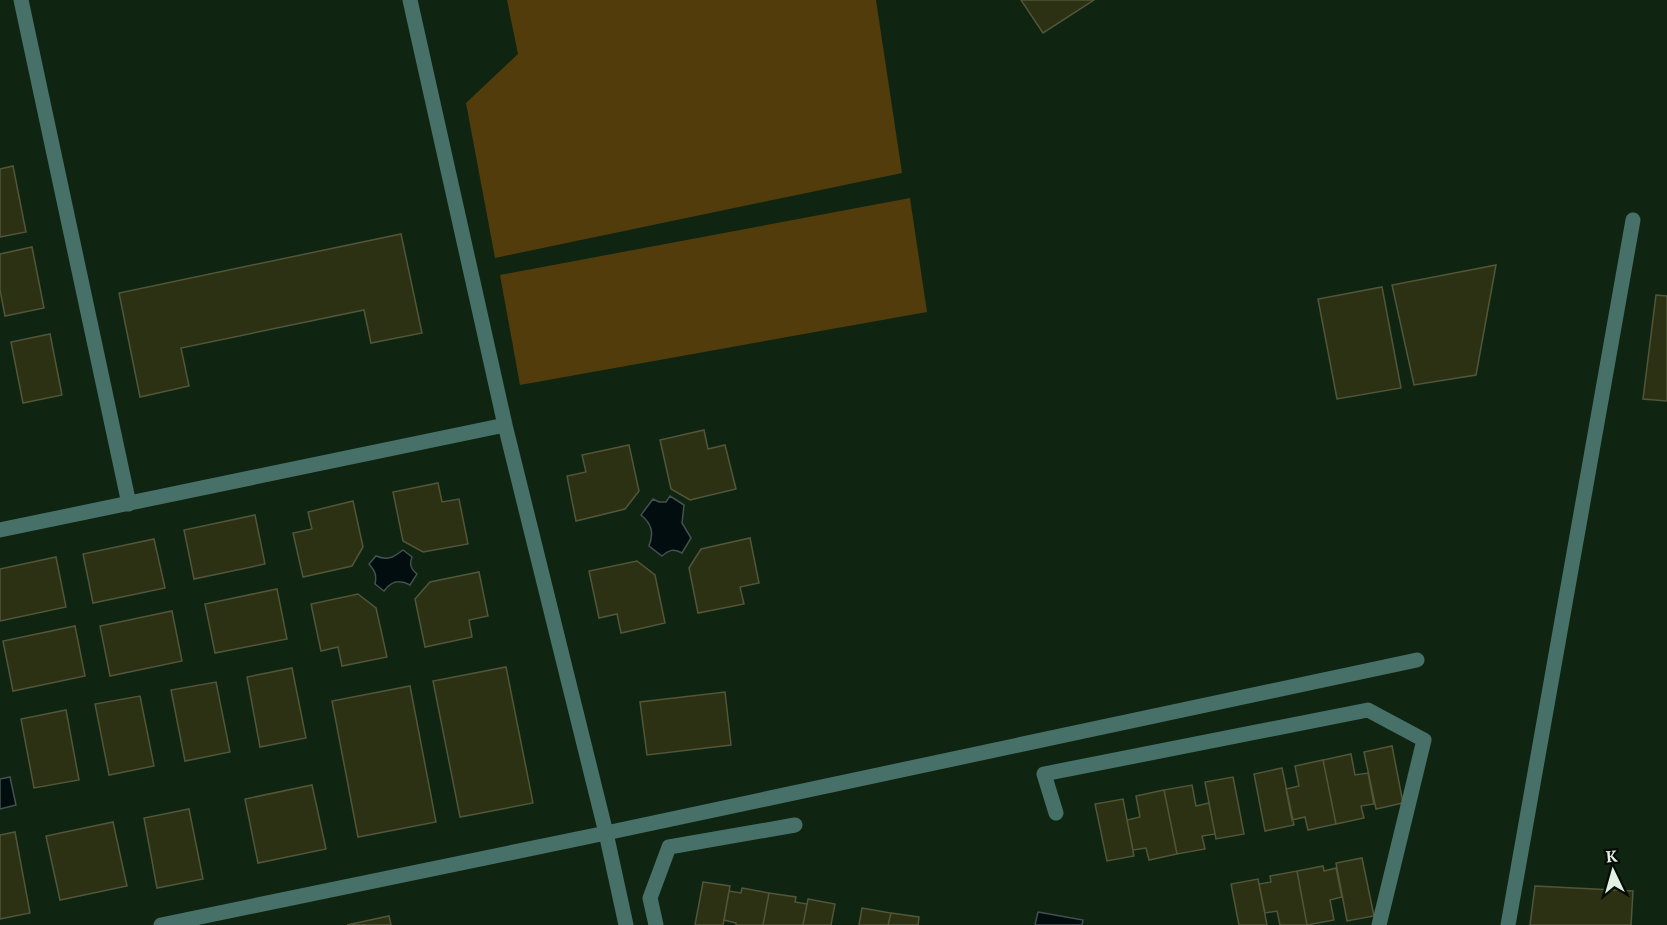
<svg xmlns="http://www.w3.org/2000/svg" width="1667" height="925" viewBox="0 0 1667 925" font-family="'PT Serif',serif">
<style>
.green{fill:#523c0c}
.water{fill:#010d0f;stroke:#44514f;stroke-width:1.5}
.building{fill:#2d3114;stroke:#525638;stroke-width:1.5}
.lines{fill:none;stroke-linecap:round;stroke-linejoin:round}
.service{stroke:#477168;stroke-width:15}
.minor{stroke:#477168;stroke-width:15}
</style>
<rect width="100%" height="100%" fill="#0f2512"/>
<!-- green -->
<path class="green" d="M507 0H876L902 173 495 258 466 103 518 54Z
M910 198 927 312 520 385 500 275Z"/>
<!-- water -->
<path class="water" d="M670 496 684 505 682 523 691 538 682 553C674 548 669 550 662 556L649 546C654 533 652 524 641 515L653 499 659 502H666Z
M403 550 412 557C409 565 411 569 417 574L410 585C399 579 391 581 384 591L375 584C377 575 375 571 369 564L376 556C388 561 394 557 403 550Z
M10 777 16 805 0 809V779Z
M1038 912 1083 920 1082 925H1035Z"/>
<!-- building -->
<path class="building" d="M1021 0H1094L1043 33Z
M13 166 26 232 0 237V169Z
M401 234 422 333 371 343 364 310 181 348 189 386 140 397 119 293Z
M32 247 44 308 5 316 0 290V254Z
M1496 265 1476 375 1414 385 1392 285Z
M1382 287 1401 388 1337 399 1318 299Z
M1656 295 1667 296V401L1643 399Z
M50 334 62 395 23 403 11 342Z
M704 430 708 449 725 445 736 489 690 500 671 489 660 440Z
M629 445 639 491 625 509 576 521 567 476 586 472 582 455Z
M438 483 442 502 459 499 468 544 423 552 403 541 393 492Z
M353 501 363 547 352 566 303 577 293 533 312 529 308 512Z
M255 515 265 564 194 579 184 530Z
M750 538 759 583 740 587 744 604 698 613 689 568 701 549Z
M154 539 165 588 93 603 83 554Z
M56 557 66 607 0 621V569Z
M637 561 655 575 665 623 621 633 617 614 599 618 589 571Z
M479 572 488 616 469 620 472 637 425 647 415 599 430 582Z
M277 589 287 639 215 653 205 604Z
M358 594 376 608 387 657 342 666 338 647 321 651 311 604Z
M172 611 182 661 110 676 100 626Z
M75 626 85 676 13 691 3 641Z
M506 667 533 803 460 817 433 681Z
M292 668 306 738 260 747 247 677Z
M216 682 230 752 185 761 171 690Z
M410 686 436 822 358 837 332 701Z
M725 692 731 745 647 755 640 702Z
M140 696 154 766 109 775 95 704Z
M66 710 79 780 34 788 21 719Z
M1392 746 1403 803 1376 809 1364 752Z
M1351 754 1355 775 1368 773 1374 804 1361 806 1364 818 1336 824 1323 760Z
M1323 760 1336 824 1308 830 1305 817 1292 820 1286 789 1299 786 1295 766Z
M1282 768 1294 825 1265 831 1254 774Z
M1233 777 1244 834 1216 839 1205 782Z
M312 785 326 849 258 863 245 799Z
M1192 785 1196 806 1209 803 1215 834 1202 836 1205 849 1177 854 1164 790Z
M1164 790 1177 854 1149 860 1146 848 1133 850 1127 820 1140 817 1136 796Z
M1123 799 1134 856 1107 861 1095 804Z
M189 809 203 879 157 888 144 818Z
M113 822 127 886 60 900 46 836Z
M15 832 30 913 0 919V835Z
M1362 858 1374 916 1347 921 1336 863Z
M1323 866 1324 871 1336 868 1342 897 1330 900 1334 920 1307 925 1297 871Z
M1297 871 1307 925H1280L1277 911 1265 913 1259 884 1271 882 1270 876Z
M1258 879 1267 925H1239L1231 884Z
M703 882 730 886 723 925H695Z
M1535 886 1633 891 1631 925H1530Z
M742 888 769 893 763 925H736V923L724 920 729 891 741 893Z
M769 893 796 897 795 902 807 904 803 925H763Z
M808 899 835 904 831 925H803Z
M862 908 891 913 888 925H859Z
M891 913 919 917 918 925H888Z
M389 916 391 925H347Z"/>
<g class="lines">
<!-- service -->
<path class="service" d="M1508 925 1633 220"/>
<!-- minor -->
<path class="minor" d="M21 0 129 504
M410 0 505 425 606 833 626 925
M0 530 505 425
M1056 813 1044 774 1368 710 1424 740 1379 925
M161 925 606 833 1417 660
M656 925 650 898 669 847 795 825"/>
</g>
<!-- north arrow -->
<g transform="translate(1613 871) rotate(355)" stroke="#040c05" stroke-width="4.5" paint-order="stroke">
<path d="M0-4.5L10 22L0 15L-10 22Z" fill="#e2f0e3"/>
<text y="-9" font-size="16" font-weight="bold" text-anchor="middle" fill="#e2f0e3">K</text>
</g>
</svg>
